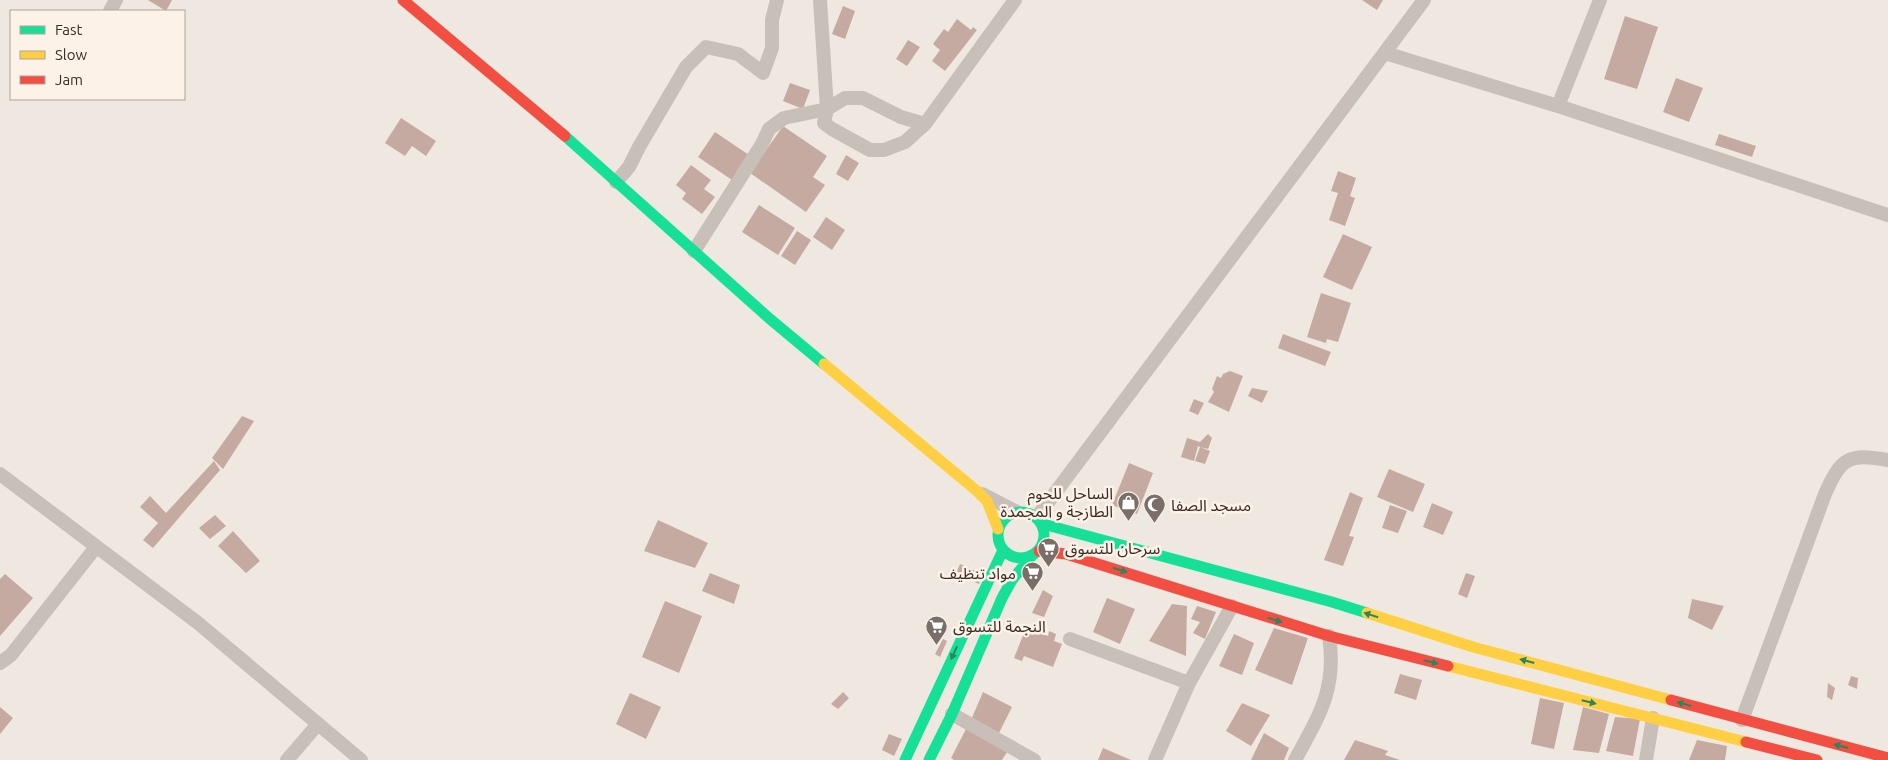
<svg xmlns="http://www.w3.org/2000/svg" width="1888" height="760" viewBox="0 0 1888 760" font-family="Ubuntu,'Noto Sans Arabic',sans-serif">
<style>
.building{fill:#c5aaa1}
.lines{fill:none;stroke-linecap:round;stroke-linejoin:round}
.street{stroke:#c8bfb9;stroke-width:14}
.fast{stroke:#16e098;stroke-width:11}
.slow{stroke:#ffcf43;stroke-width:11}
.jam{stroke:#f24e42;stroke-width:11}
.oneway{fill:#288660}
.labels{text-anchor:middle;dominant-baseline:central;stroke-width:5;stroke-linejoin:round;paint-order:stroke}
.poi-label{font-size:16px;fill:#3a2c27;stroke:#fcf2e8;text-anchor:start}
</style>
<rect width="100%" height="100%" fill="#efe8e1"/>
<!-- building -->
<path class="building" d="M148 0H172L166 11Z
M1362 0H1383L1377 10Z
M843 6 855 11 845 39 832 34Z
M1625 16 1658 27 1637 89 1604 79Z
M957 19 971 30 973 27 977 30 945 71 932 61 940 50 933 44 944 29 948 32Z
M908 40 920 47 907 66 896 59Z
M1676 78 1703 88 1689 122 1663 112Z
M790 83 810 90 803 109 783 101Z
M401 118 436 141 426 156 412 146 405 156 385 143Z
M783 126 827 156 813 177 825 185 806 212 750 173Z
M715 132 749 155 732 180 698 157Z
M1719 134 1756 146 1752 157 1715 145Z
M846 155 859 163 848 181 836 174Z
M691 165 711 180 704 189 715 197 702 214 682 199 686 193 676 185Z
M1338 171 1356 178 1350 196 1355 198 1345 226 1329 220 1338 193 1331 191Z
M759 205 795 228 778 255 742 232Z
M826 217 845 230 832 250 813 237Z
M797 231 811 240 795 265 781 256Z
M1343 234 1372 247 1352 290 1323 277Z
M1321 293 1351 303 1338 342 1327 339 1326 343 1307 337Z
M1283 334 1331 352 1325 366 1278 348Z
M1230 371 1243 376 1229 412 1208 402 1214 392 1212 389 1217 376 1221 378 1223 374Z
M1252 388 1268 391 1262 403 1248 396Z
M1194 399 1204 403 1198 415 1189 411Z
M242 416 254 421 223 469 212 458Z
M1208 434 1212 438 1208 449 1200 447 1210 451 1205 464 1195 461 1200 447 1198 446 1194 461 1181 457 1187 438 1200 442Z
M214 461 220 470 153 548 143 540 158 523 140 507 150 496 166 513Z
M1129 463 1153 473 1137 514 1112 505Z
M1389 469 1425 484 1413 512 1377 497Z
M1350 492 1363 498 1349 536 1354 537 1343 566 1324 560Z
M1432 503 1453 512 1443 535 1423 527Z
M1390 505 1407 511 1398 533 1382 528Z
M215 515 226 526 210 539 199 528Z
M658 520 708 543 695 568 644 551Z
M233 531 260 561 246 573 218 546Z
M960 564 983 574 979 584 956 574Z
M710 573 740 585 734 604 702 591Z
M1466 573 1475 576 1467 598 1458 594Z
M5 574 33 598 0 636V579Z
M1043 590 1053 596 1044 617 1032 613Z
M1107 598 1135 609 1120 644 1093 632Z
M1692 599 1724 606 1712 630 1688 618Z
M665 601 702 616 679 673 642 657Z
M1172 604 1187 606 1186 656 1149 641Z
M1197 606 1216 612 1205 639 1193 633 1200 622 1191 619Z
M1026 628 1048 636 1049 631 1056 634 1054 641 1062 644 1053 667 1024 656 1022 661 1014 658Z
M1274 628 1308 638 1292 685 1255 670Z
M1234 634 1254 643 1242 675 1219 666Z
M943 639 947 641 940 657 935 654Z
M1400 674 1422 680 1416 700 1394 693Z
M1851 676 1858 678 1857 689 1848 685Z
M1828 683 1835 688 1832 700 1827 697Z
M843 692 849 698 838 709 831 704Z
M983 692 1012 707 998 735 971 720Z
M630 693 661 707 646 739 616 724Z
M1540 698 1564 703 1554 749 1531 744Z
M1242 703 1270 715 1251 746 1226 731Z
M0 707 13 718 0 734Z
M1583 707 1609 714 1599 753 1573 750Z
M1615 717 1640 719 1633 756 1606 751Z
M967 727 1009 749 1002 760H954L951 758Z
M1264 733 1289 748 1284 760H1251Z
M889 734 902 739 894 756 882 750Z
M1355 740 1388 751 1385 755 1400 760H1344Z
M1697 740 1727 746 1725 760H1689Z
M1103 748 1131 760H1098Z"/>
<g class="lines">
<!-- street -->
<path class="street" d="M820 0 827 109 845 98H863L901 117 925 124
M110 11 116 0
M1385 53 1558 106 1888 215
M1558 106 1600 0
M616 182 629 167 639 147 686 67 706 47 738 54 763 73 772 48V20L777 0
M694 251 762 144 769 129 784 118 827 109 824 123 832 129 870 150H884L905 142 925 124 1015 0
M0 474 198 623 361 760
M982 494 1017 512
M1037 517 1424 0
M1070 639 1189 683
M0 663 11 655 96 547
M952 714 1034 760
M1742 720 1825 494C1841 458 1848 453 1888 460
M287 760 318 724
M1155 760 1189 683 1232 606
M1295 760C1319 716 1337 689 1329 636
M1646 760 1653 718"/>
<!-- fast -->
<path class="fast" d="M565 136 770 319 824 364
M998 535a23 23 0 1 1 46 0a23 23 0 1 1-46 0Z
M1043 524 1332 602 1367 613
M905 760 1003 550
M929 760 952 714 1002 598 1012 580 1031 557"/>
<!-- slow -->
<path class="slow" d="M824 364 977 491 987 501 998 529
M1367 613 1473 647 1671 700
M1448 666 1746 742"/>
<!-- jam -->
<path class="jam" d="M403 0 565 136
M1039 551 1066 554 1329 636 1448 666
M1671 700 1888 758
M1746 742 1817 760"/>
</g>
<!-- one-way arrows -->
<defs><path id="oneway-solid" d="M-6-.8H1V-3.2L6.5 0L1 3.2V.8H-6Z" transform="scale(1.25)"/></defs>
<g class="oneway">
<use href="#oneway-solid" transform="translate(1120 570) rotate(18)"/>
<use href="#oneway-solid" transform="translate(1371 615) rotate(-162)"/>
<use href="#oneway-solid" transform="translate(1275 620) rotate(17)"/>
<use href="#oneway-solid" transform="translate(954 653) rotate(115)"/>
<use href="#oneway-solid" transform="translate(1527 661) rotate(-165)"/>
<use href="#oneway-solid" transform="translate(1431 662) rotate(14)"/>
<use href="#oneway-solid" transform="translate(1589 702) rotate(14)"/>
<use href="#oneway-solid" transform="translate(1684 704) rotate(-164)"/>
<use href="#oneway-solid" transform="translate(1841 746) rotate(-165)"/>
</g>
<!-- icons -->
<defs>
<symbol id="shop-pin" viewBox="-11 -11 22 30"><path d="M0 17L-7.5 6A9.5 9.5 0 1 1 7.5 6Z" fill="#796e68" stroke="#fcf2e8"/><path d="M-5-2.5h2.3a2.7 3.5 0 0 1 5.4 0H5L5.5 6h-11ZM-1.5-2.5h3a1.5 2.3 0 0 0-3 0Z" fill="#fff"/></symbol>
<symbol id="mosque-pin" viewBox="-11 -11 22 30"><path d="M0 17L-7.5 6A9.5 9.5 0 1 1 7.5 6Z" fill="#796e68" stroke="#fcf2e8"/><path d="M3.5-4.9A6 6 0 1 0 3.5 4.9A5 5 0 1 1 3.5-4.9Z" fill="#fff"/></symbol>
<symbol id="supermarket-pin" viewBox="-11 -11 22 30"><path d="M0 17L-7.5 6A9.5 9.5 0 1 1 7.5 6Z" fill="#796e68" stroke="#fcf2e8"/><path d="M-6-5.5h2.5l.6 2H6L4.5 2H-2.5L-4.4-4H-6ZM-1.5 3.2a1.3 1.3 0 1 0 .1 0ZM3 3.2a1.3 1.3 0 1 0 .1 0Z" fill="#fff"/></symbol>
</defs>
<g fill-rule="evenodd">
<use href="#shop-pin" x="1116" y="490" width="25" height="34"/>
<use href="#mosque-pin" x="1142" y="492" width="25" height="34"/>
<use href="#supermarket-pin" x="1036" y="536" width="25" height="34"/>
<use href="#supermarket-pin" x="1020" y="560" width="25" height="34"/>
<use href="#supermarket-pin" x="924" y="614" width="25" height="34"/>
</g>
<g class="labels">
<!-- poi labels -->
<g class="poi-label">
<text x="1113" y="493" text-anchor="end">الساحل للحوم<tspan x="1113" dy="18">الطازجة و المجمدة</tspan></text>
<text x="1171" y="505">مسجد الصفا</text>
<text x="1065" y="548">سرحان للتسوق</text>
<text x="1016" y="573" text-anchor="end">مواد تنظيف</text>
<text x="953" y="626">النجمة للتسوق</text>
</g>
</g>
<!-- legend -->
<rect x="10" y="10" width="175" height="90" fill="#fcf2e8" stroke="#aea39b"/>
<rect x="20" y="26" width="25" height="8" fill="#16e098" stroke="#aea39b"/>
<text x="55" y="35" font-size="15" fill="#3a2c27">Fast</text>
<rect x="20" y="51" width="25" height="8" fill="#ffcf43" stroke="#aea39b"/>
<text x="55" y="60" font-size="15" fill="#3a2c27">Slow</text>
<rect x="20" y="76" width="25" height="8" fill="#f24e42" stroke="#aea39b"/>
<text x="55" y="85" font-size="15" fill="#3a2c27">Jam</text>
</svg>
